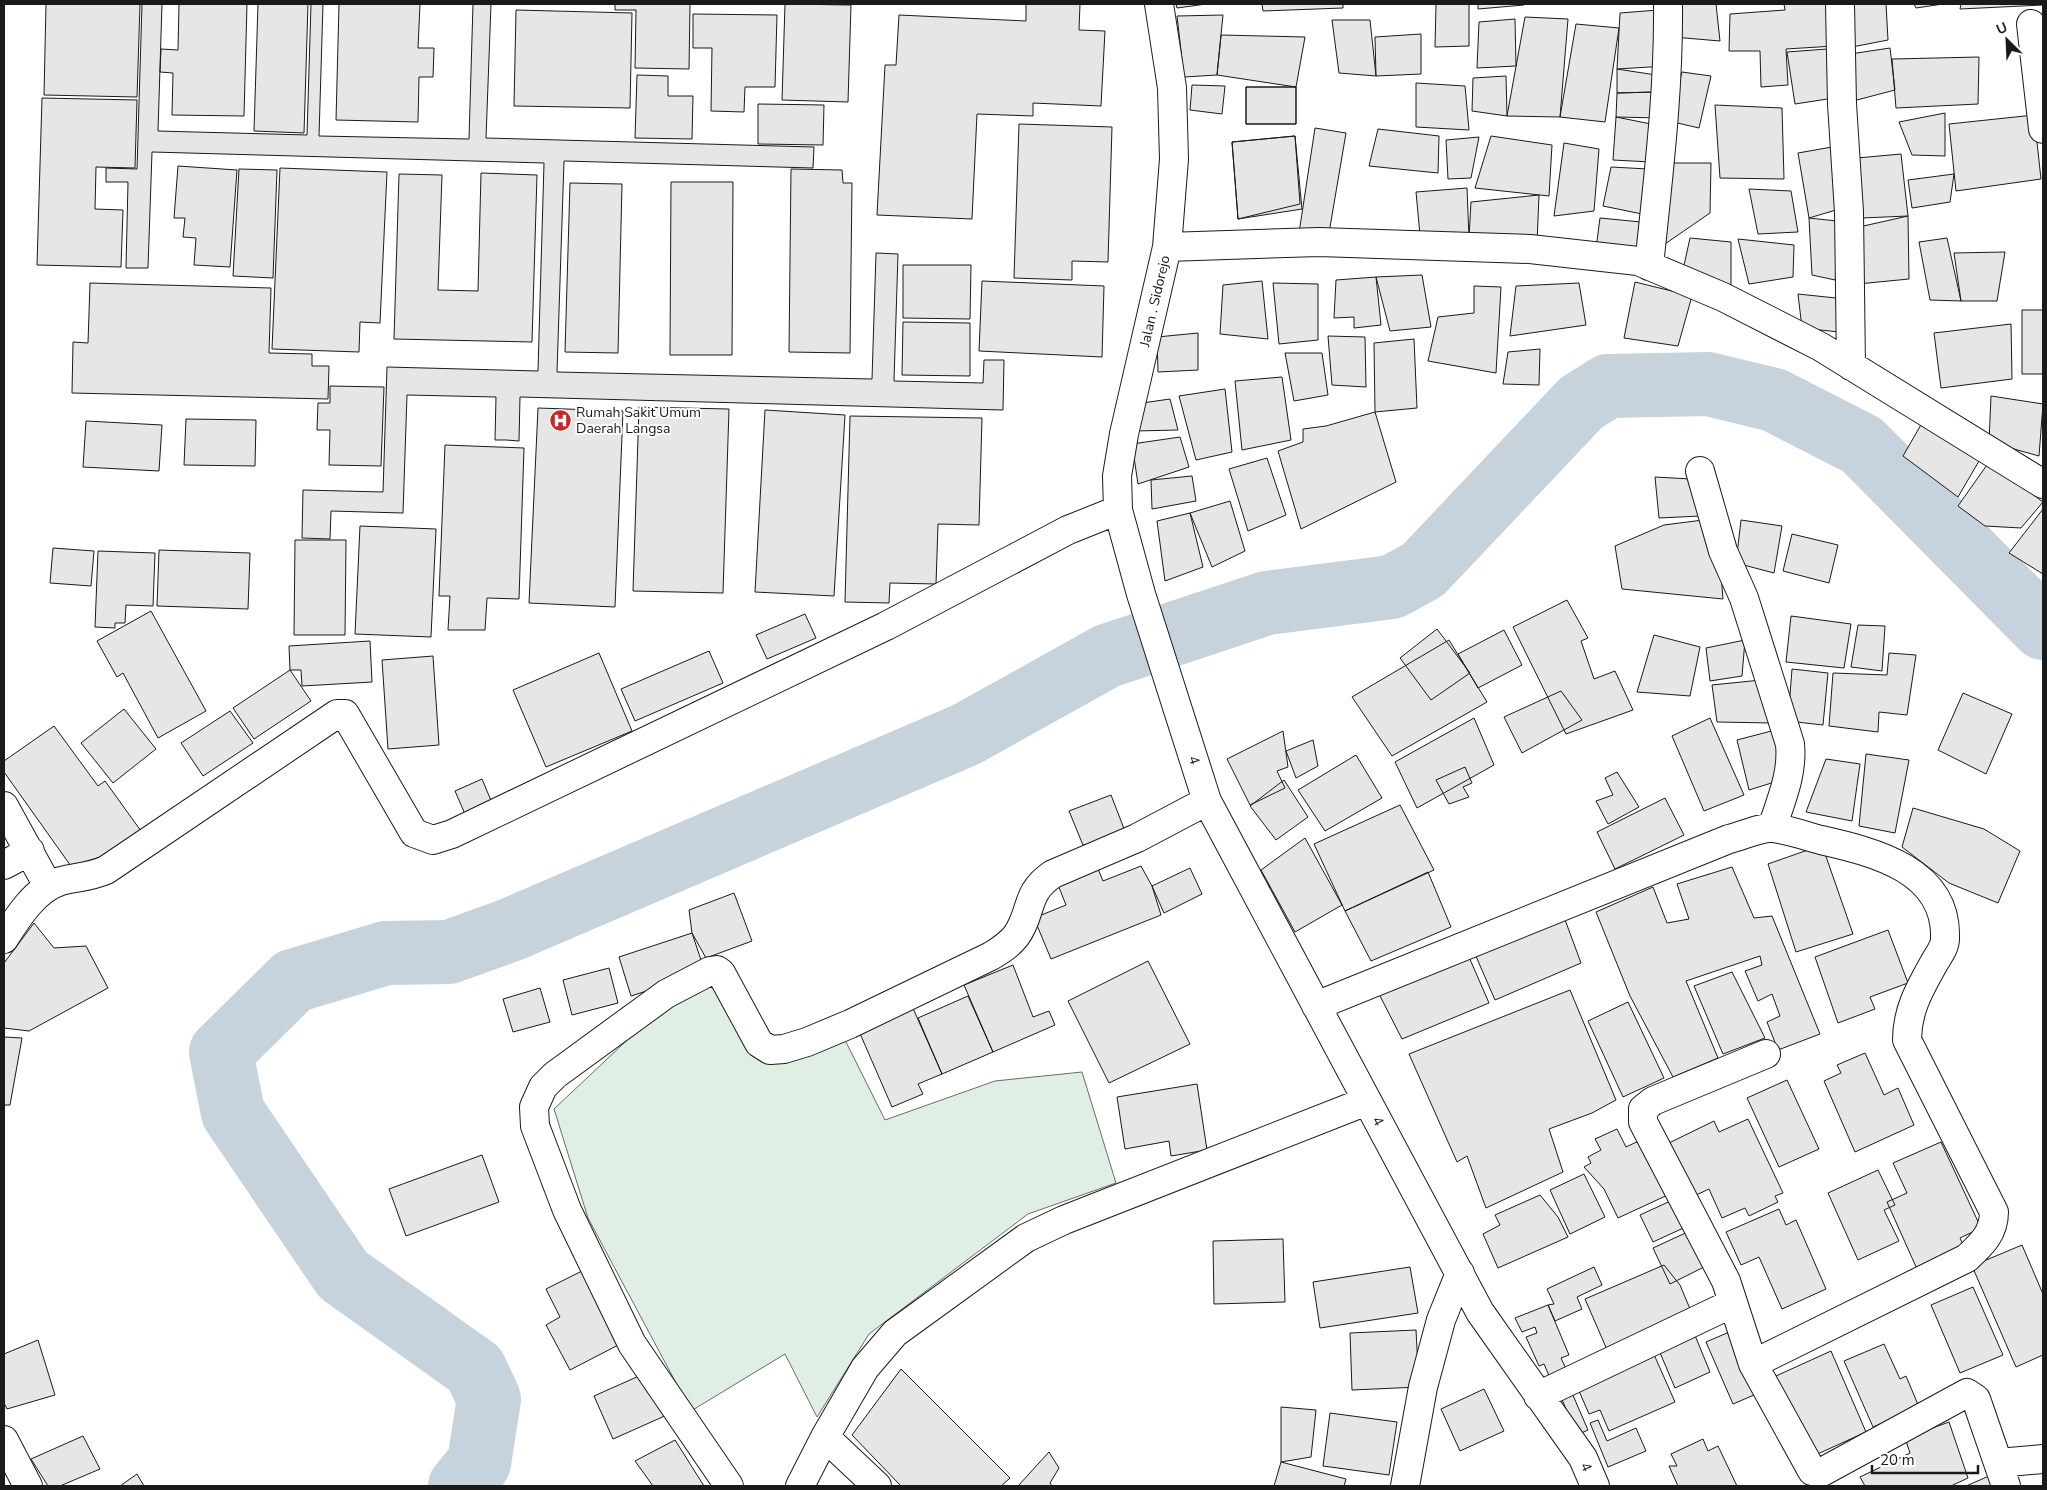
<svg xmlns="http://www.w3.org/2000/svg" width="2047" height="1490" viewBox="0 0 2047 1490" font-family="'Nunito Sans',sans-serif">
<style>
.green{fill:#e0efe3;stroke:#6a6a6a}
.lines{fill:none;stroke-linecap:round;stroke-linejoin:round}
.river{stroke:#c6d2dc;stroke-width:64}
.building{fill:#e6e6e6;stroke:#1a1a1a}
.minor-casing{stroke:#1a1a1a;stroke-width:30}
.minor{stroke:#fff;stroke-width:28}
.labels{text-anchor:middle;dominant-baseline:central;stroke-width:4;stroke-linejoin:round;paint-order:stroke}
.street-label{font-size:14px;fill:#1a1a1a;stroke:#fff}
.poi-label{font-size:14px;fill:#1a1a1a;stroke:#fff;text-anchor:start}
</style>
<rect width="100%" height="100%" fill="#fff"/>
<!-- green -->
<path class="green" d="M718 977 757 1059 841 1032 885 1120 995 1081 1082 1072 1116 1183 1028 1214 869 1334 817 1417 785 1354 691 1411 588 1218 554 1109 657 1012Z"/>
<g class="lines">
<!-- river -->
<path class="river" d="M460 1486 479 1463 489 1399 475 1369 343 1275 233 1113 221 1052 293 981 386 953 449 952 510 930 965 735 1107 656 1267 603 1392 587 1423 570 1581 403 1608 386 1708 384 1774 400 1862 445 2043 628"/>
</g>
<!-- building -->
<path class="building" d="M46 4H140L137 97 44 95Z
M142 4H162L158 131 307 135 311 4H323L319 136 469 139 473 4H491L486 138 814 147 813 168 564 161 557 372 872 379 876 253 898 254 894 381 983 383 984 360H1004L1003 410 520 397 519 441 506 440H495L496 397 407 395 403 513 331 511 330 539 302 538 303 490 383 492 387 367 538 371 544 163 152 152 148 268H126L128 182H106V168L137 169Z
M179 4H247L244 116 172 115 173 73 160 72 161 49 178 50Z
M258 4H308L304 133 254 131Z
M339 4H420L418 48H434L433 77H419L418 122 336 120Z
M615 4H690L689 69 635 68 636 10H615Z
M785 4 851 5 848 102 782 100Z
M1026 4H1080L1079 30 1105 31 1101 106 1033 103V116L977 114 972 219 877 215 885 65H896L899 15 1026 21Z
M1176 4H1206L1177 8Z
M1262 4H1343V8L1263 11Z
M1436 4H1469V46L1435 47Z
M1478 4H1524V5L1478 9Z
M1677 4H1716L1720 41 1673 37Z
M1784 4H1831L1834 46 1786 49 1788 85 1761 87 1760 51H1729L1730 14 1785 10Z
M1850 4H1886L1888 40 1852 47Z
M1914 4H1943L1916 8Z
M1961 4H2043V5L1960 9Z
M516 10 632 13 630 108 514 106Z
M1658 10 1666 66 1617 69 1620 13Z
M693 14 777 15 775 87H745L744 112 711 111 712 48H693Z
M1223 15 1217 75 1184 77 1177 16Z
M1525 17 1568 19 1560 117 1507 116Z
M1515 19 1516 66 1477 68 1479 22Z
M1332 20H1370L1376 76 1339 73Z
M1576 24 1619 28 1605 122 1560 117Z
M1421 34V74L1376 76 1375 37Z
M1221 35 1305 37 1296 87 1217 75Z
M1890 48 1895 90 1853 101 1850 54Z
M1827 49 1834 98 1795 104 1787 52Z
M1979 57 1978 104 1896 108 1892 59Z
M1617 69 1656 75 1654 92 1617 93Z
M1682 72 1711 76 1699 128 1669 121Z
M637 75 668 76V96H693L692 139 635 138Z
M1506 76 1507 116 1472 111 1473 78Z
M1416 83 1465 86 1469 130 1416 127Z
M1192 85 1225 86 1222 114 1190 110Z
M1246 87H1296V124H1246Z
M1246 87H1296V124H1246Z
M1654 92 1662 118 1616 117 1617 93Z
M42 98 137 100 135 168 96 167 95 209 123 210 121 267 37 265Z
M758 104 824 105 823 145 758 144Z
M1715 105 1782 108 1784 179 1720 178Z
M1945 113V156L1912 155 1899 122Z
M2034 115 2041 179 1956 191 1949 124Z
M1616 117 1661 126 1651 162 1613 160Z
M1019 124 1112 127 1108 262 1072 261V280L1014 278Z
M1315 128 1346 133 1329 233H1299Z
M1378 129 1439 136 1438 173 1369 166Z
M1295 136 1300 204 1238 219 1232 142Z
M1295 136 1302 209 1238 219 1232 142Z
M1491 136 1552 145 1549 196 1475 188Z
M1479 137 1471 178 1448 179 1446 140Z
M1564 143 1599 149 1594 211 1554 216Z
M1832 147 1836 210 1809 218 1798 153Z
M1901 154 1908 216 1862 218 1857 158Z
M1672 163H1711L1710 213 1662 246Z
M178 166 237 170 230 267 194 265 196 238 183 237 185 218H174Z
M1611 167 1648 169 1642 214 1603 206Z
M280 168 387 172 380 323 360 322 359 352 272 349Z
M239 169 277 170 273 278 233 276Z
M791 169 842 170 843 183H852L850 353 789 352Z
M481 173 537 175 532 342 394 339 399 174 442 175 438 290 478 291Z
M1954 174 1950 202 1912 208 1908 180Z
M671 182H733L732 355H670Z
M570 183 622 184 618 353 565 352Z
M1467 188 1469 238 1420 235 1416 192Z
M1749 189 1791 191 1798 232 1758 234Z
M1539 195 1537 243 1469 238 1471 202Z
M1908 216 1909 279 1858 284 1859 227Z
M1600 218 1641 222 1637 252 1596 249Z
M1809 218 1846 222 1835 280 1812 275Z
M1690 238 1731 242V289L1683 270Z
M1947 238 1961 301 1930 300 1919 242Z
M1738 239 1794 245 1793 277 1749 284Z
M2005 252 1997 301H1961L1954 253Z
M903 265H971L970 319 903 318Z
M1422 275 1431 327 1390 331 1376 277Z
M1376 277 1381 325 1354 328V317L1334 318 1336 280Z
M982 281 1104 286 1102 357 979 351Z
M1262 281 1268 339 1220 334 1223 285Z
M1635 282 1692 296 1678 346 1624 338Z
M90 283 271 288 269 353 312 354V366H329L328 399 72 393 73 342 88 343Z
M1273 283 1318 284V340L1279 344Z
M1579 283 1586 325 1510 336 1516 286Z
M1474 286 1501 287 1496 373 1428 361 1438 317 1474 313Z
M1798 294 1836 298 1839 332 1802 328Z
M2022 310H2043V374H2022Z
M903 322 970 323V376L902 375Z
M2011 324 2012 379 1941 388 1934 333Z
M1198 333V370L1158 372 1157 337Z
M1328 336 1365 337 1366 387 1332 385Z
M1414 339 1417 408 1375 412 1374 343Z
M1540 349 1539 385 1503 384 1508 352Z
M1285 353H1322L1328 395 1294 401Z
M1282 377 1291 440 1242 450 1235 381Z
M330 386 384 387 381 466 329 465 330 430H317L318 403H330Z
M1225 389 1232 452 1196 460 1179 396Z
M1991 396 2043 404 2039 456 1989 442Z
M1170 399 1178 430 1135 431 1142 403Z
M639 407 729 409 723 593 633 591Z
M538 408 623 411 615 607 529 603Z
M765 410 845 415 834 596 755 592Z
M1375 412 1396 482 1301 529 1278 451 1303 442V429L1326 426Z
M850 416 982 418 979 525 938 524 936 584 890 583 889 603 845 602Z
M186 419 256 420 255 466 184 465Z
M86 421 162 425 159 471 83 467Z
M1922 423 1979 461 1958 497 1903 456Z
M1180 437 1189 467 1138 484 1132 444Z
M445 445 524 448 519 599 487 598 485 630H448L450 596H439Z
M1267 458 1286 515 1248 531 1229 469Z
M1989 462 2043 502 2021 528 1985 526 1958 506Z
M1192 476 1196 501 1152 509 1151 480Z
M1655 477 1691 479 1700 516 1659 518Z
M1230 501 1245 551 1212 567 1190 513Z
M2043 509V574L2009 553Z
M1190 513 1203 567 1165 581 1157 521Z
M1703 520 1721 574 1723 599 1622 589 1615 546 1664 525Z
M1741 520 1782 526 1774 573 1736 563Z
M360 526 436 529 431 637 355 634Z
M1792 534 1838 545 1829 583 1783 571Z
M295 540H346L345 635H294Z
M53 548 94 551 91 586 50 583Z
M159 550 250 553 248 609 157 606Z
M98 551 155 553 153 606 126 605 125 623H115V628L95 627Z
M1567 600 1588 638 1581 641 1594 679 1615 671 1633 710 1566 734 1513 627Z
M151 611 206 711 158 738 123 673 117 677 97 641Z
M805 614 816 638 767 659 756 635Z
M1791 616 1851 624 1844 668 1786 662Z
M1858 625 1885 626 1882 671 1851 667Z
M1437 629 1470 673 1431 700 1400 658Z
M1504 630 1522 665 1478 688 1458 654Z
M1654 635 1700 647 1690 696 1637 692Z
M1449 640 1487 702 1392 756 1352 697Z
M1745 640 1742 676 1710 681 1706 648Z
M370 641 372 682 302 686 301 670H290L289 646Z
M709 651 723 683 635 721 621 689Z
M599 653 632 731 546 767 513 690Z
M1889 653 1916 655 1907 715 1879 712 1878 732 1829 726 1833 673 1887 675Z
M433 656 439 745 388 749 382 660Z
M1792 669 1828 673 1823 725 1788 721Z
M290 670 311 701 254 739 233 708Z
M1761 680 1772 723 1717 722 1712 685Z
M1561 691 1582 720 1522 753 1504 717Z
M1963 693 2012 714 1986 774 1938 750Z
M124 709 156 749 113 783 81 743Z
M230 711 253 743 203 776 181 743Z
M1474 718 1494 765 1417 808 1395 762Z
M1710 718 1744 795 1704 811 1672 736Z
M54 726 98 786 105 781 141 831 78 876 4 772V761Z
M1779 729 1778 781 1749 790 1737 740Z
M1283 731 1288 767 1277 771 1285 788 1250 805 1227 759Z
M1313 740 1318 766 1296 778 1286 751Z
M1866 754 1909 760 1895 833 1859 826Z
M1356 755 1382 798 1325 831 1298 790Z
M1826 759 1860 764 1852 821 1806 812Z
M1465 767 1472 783 1463 787 1469 797 1449 804 1436 780Z
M1617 772 1639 807 1608 824 1596 801 1613 795 1605 778Z
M482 779 492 803 465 814 455 791Z
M1284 780 1308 817 1276 840 1250 806Z
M1111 795 1128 839 1083 845 1069 811Z
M1665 798 1684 835 1615 869 1597 832Z
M1400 805 1434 870 1345 911 1314 844Z
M1913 808 1984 829 2020 851 1998 903 1949 883 1902 847Z
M1305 838 1342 905 1295 932 1261 870Z
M1822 845 1853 934 1796 952 1768 864Z
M1094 859 1103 881 1141 866 1152 886 1161 915 1051 959 1034 918 1066 905 1054 875Z
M1732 867 1754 918 1772 916 1820 1034 1778 1050 1767 1022 1780 1016 1772 994 1758 1001 1745 971 1762 965 1760 956 1686 981 1718 1058 1673 1077 1630 996 1596 912 1653 887 1667 923 1689 919 1677 884Z
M1190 868 1202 894 1164 913 1152 886Z
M1428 872 1451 927 1371 961 1345 911Z
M734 893 752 941 706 958 692 933 689 910Z
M1564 917 1581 963 1495 1000 1475 954Z
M34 923 54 948 86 946 108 988 29 1031 4 1028V963Z
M1888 930 1908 983 1870 997 1875 1009 1838 1023 1815 957Z
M692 933 705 972 631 996 619 957Z
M1469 957 1489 1003 1402 1039 1378 992Z
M1148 961 1190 1044 1109 1083 1068 1001Z
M1013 965 1033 1017 1049 1011 1055 1025 993 1052 964 985Z
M609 968 618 1003 572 1015 563 980Z
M1732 972 1765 1038 1723 1054 1694 986Z
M540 988 550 1022 513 1032 503 999Z
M1570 990 1616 1100 1592 1113 1549 1129 1563 1172 1486 1208 1467 1156 1457 1162 1409 1054Z
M968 996 993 1052 942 1074 918 1018Z
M1628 1002 1664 1078 1623 1097 1588 1021Z
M912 1006 942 1074 918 1084 923 1094 892 1107 858 1029Z
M4 1037 22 1038 10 1105H4Z
M1865 1053 1884 1095 1898 1088 1914 1125 1855 1152 1824 1081 1841 1073 1837 1065Z
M1787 1080 1819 1149 1779 1167 1747 1098Z
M1197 1084 1207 1150 1171 1156 1169 1141 1125 1149 1117 1097Z
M1748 1119 1783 1193 1775 1196 1778 1202 1749 1216 1745 1208 1722 1218 1709 1189 1694 1196 1669 1143 1714 1121 1719 1132Z
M1617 1129 1626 1147 1645 1138 1672 1193 1618 1218 1604 1189 1584 1167 1591 1163 1588 1157 1601 1150 1595 1139Z
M1941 1142 1981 1228 1960 1238 1964 1247 1917 1269 1887 1202 1907 1193 1893 1163Z
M482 1155 499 1202 406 1236 389 1189Z
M1878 1170 1895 1205 1884 1210 1899 1241 1858 1260 1828 1193Z
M1584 1174 1605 1217 1570 1234 1550 1190Z
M1540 1195 1558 1217 1568 1237 1498 1268 1483 1234 1500 1225 1495 1215Z
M1677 1198 1690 1225 1653 1242 1640 1215Z
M1779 1209 1786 1225 1796 1220 1826 1289 1782 1309 1759 1257 1741 1265 1726 1232Z
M1692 1230 1708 1265 1670 1284 1653 1248Z
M1283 1239 1285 1302 1214 1304 1213 1241Z
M2022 1245 2043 1294V1355L2016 1367 1972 1266Z
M1664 1265 1680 1285 1693 1316 1608 1352 1585 1299Z
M1410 1267 1418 1313 1320 1328 1313 1282Z
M1594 1267 1602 1285 1577 1297 1582 1309 1555 1321 1548 1305 1554 1304 1547 1289Z
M586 1269 624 1342 570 1370 546 1325 560 1317 546 1289Z
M1973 1287 2003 1355 1960 1373 1931 1305Z
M1548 1305 1569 1355 1561 1358 1567 1371 1550 1378 1544 1364 1539 1366 1526 1337 1537 1333 1535 1327 1522 1332 1515 1318Z
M1416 1330 1419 1387 1352 1390 1350 1333Z
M1734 1330 1761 1392 1733 1404 1706 1342Z
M1694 1333 1710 1372 1675 1388 1658 1348Z
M38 1340 55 1395 7 1409 4 1403V1354Z
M1884 1344 1900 1379 1906 1376 1919 1407 1873 1427 1844 1361Z
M1652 1350 1675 1402 1609 1431 1600 1410 1589 1414 1576 1384Z
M1831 1351 1866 1432 1811 1457 1776 1376Z
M901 1369 1010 1478 1001 1486H901L852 1435Z
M648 1372 667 1415 613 1439 594 1396Z
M1484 1389 1504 1431 1460 1451 1441 1409Z
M1572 1393 1588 1430 1577 1435 1561 1397Z
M1281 1407 1316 1410 1311 1457 1281 1462Z
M1330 1413 1397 1422 1389 1475 1323 1466Z
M1598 1420 1607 1441 1636 1428 1646 1451 1608 1467 1590 1423Z
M1949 1422 1968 1478 1951 1486H1865L1860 1477 1910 1453 1905 1438Z
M83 1436 100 1469 60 1486H48L31 1459Z
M1703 1439 1708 1451 1718 1446 1737 1486H1678L1669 1466H1677L1671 1454Z
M675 1440 704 1486H653L635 1461Z
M1049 1452 1059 1468 1050 1483 1052 1486H1018Z
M1281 1462 1346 1479 1344 1486H1274Z
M137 1474 144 1486H120Z
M1989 1476 1994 1486H1966Z"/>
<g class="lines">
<defs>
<path id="minor" d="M1159 4 1172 88 1174 159 1167 247 1124 434 1117 476 1118 510 1141 594 1207 801 1480 1312 1583 1458 1595 1486
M1840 4 1842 104 1849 212 1851 366
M2031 24 2043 129
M1167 247 1319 242 1530 249 1638 261 1723 297 1821 347 2043 484
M1649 266C1658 178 1669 92 1668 4
M1700 471 1723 551 1744 598 1790 744C1793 774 1781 800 1772 828
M4 806 48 886
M4 865 30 851
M4 939C17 918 36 888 61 881 77 877 90 877 106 870L337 714H345L414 833 433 840 452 834 886 626 1068 530 1118 510
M1316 1006 1729 839C1742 836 1760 827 1773 828 1789 830 1806 836 1821 840 1874 852 1948 870 1945 939 1945 947 1938 956 1934 963 1920 988 1907 1010 1907 1040L1994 1212C1994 1233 1982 1244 1967 1258L1753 1364
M1766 1054 1653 1101 1643 1109V1122L1726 1281 1753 1364 1812 1471 1822 1472 1967 1393 1976 1399 2006 1486
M1538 1396 1733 1303
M825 1437 877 1486
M4 1440 28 1486
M1998 1463 2043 1459
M729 1486 632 1344 567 1210 535 1126 534 1107 543 1087 555 1075 666 994 710 971 717 970 721 973 759 1043 770 1050 784 1049 807 1042 850 1024 991 956C1001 950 1009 945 1016 936 1033 913 1024 893 1053 874L1137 838 1207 801
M800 1486 825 1437 865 1368 895 1333 1026 1238 1064 1220 1367 1101
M1405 1486 1423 1387 1441 1320 1460 1273"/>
</defs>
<!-- minor casing -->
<use href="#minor" class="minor-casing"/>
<!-- minor -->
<use href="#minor" class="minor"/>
</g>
<!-- icons -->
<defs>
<symbol id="hospital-disc" viewBox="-11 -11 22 22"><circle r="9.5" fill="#c62828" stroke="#fff"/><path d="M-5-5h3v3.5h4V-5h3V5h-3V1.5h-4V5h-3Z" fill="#fff"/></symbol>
</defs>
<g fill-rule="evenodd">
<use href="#hospital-disc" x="548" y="408" width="25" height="25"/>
</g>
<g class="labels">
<!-- street labels -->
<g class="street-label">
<text transform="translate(1155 301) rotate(-77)">Jalan . Sidorejo</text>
<text transform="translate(1194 760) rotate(72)">4</text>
<text transform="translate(1378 1121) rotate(62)">4</text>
<text transform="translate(1586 1467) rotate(65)">4</text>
</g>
<!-- poi labels -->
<g class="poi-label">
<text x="576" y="412">Rumah Sakit Umum<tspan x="576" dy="16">Daerah Langsa</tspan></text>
</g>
</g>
<!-- border -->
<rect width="2047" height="1490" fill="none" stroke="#1a1a1a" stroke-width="10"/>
<!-- north arrow -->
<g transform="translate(2007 40) rotate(336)" stroke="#ffffff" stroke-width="4" paint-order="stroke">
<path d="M0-4L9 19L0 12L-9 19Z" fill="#1a1a1a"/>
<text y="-8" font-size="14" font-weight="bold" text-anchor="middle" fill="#1a1a1a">U</text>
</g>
<!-- scale -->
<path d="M1872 1465v8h106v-8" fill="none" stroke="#1a1a1a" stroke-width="2.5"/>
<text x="1880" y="1465" font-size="15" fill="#1a1a1a" stroke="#ffffff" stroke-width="4" paint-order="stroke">20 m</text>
</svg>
